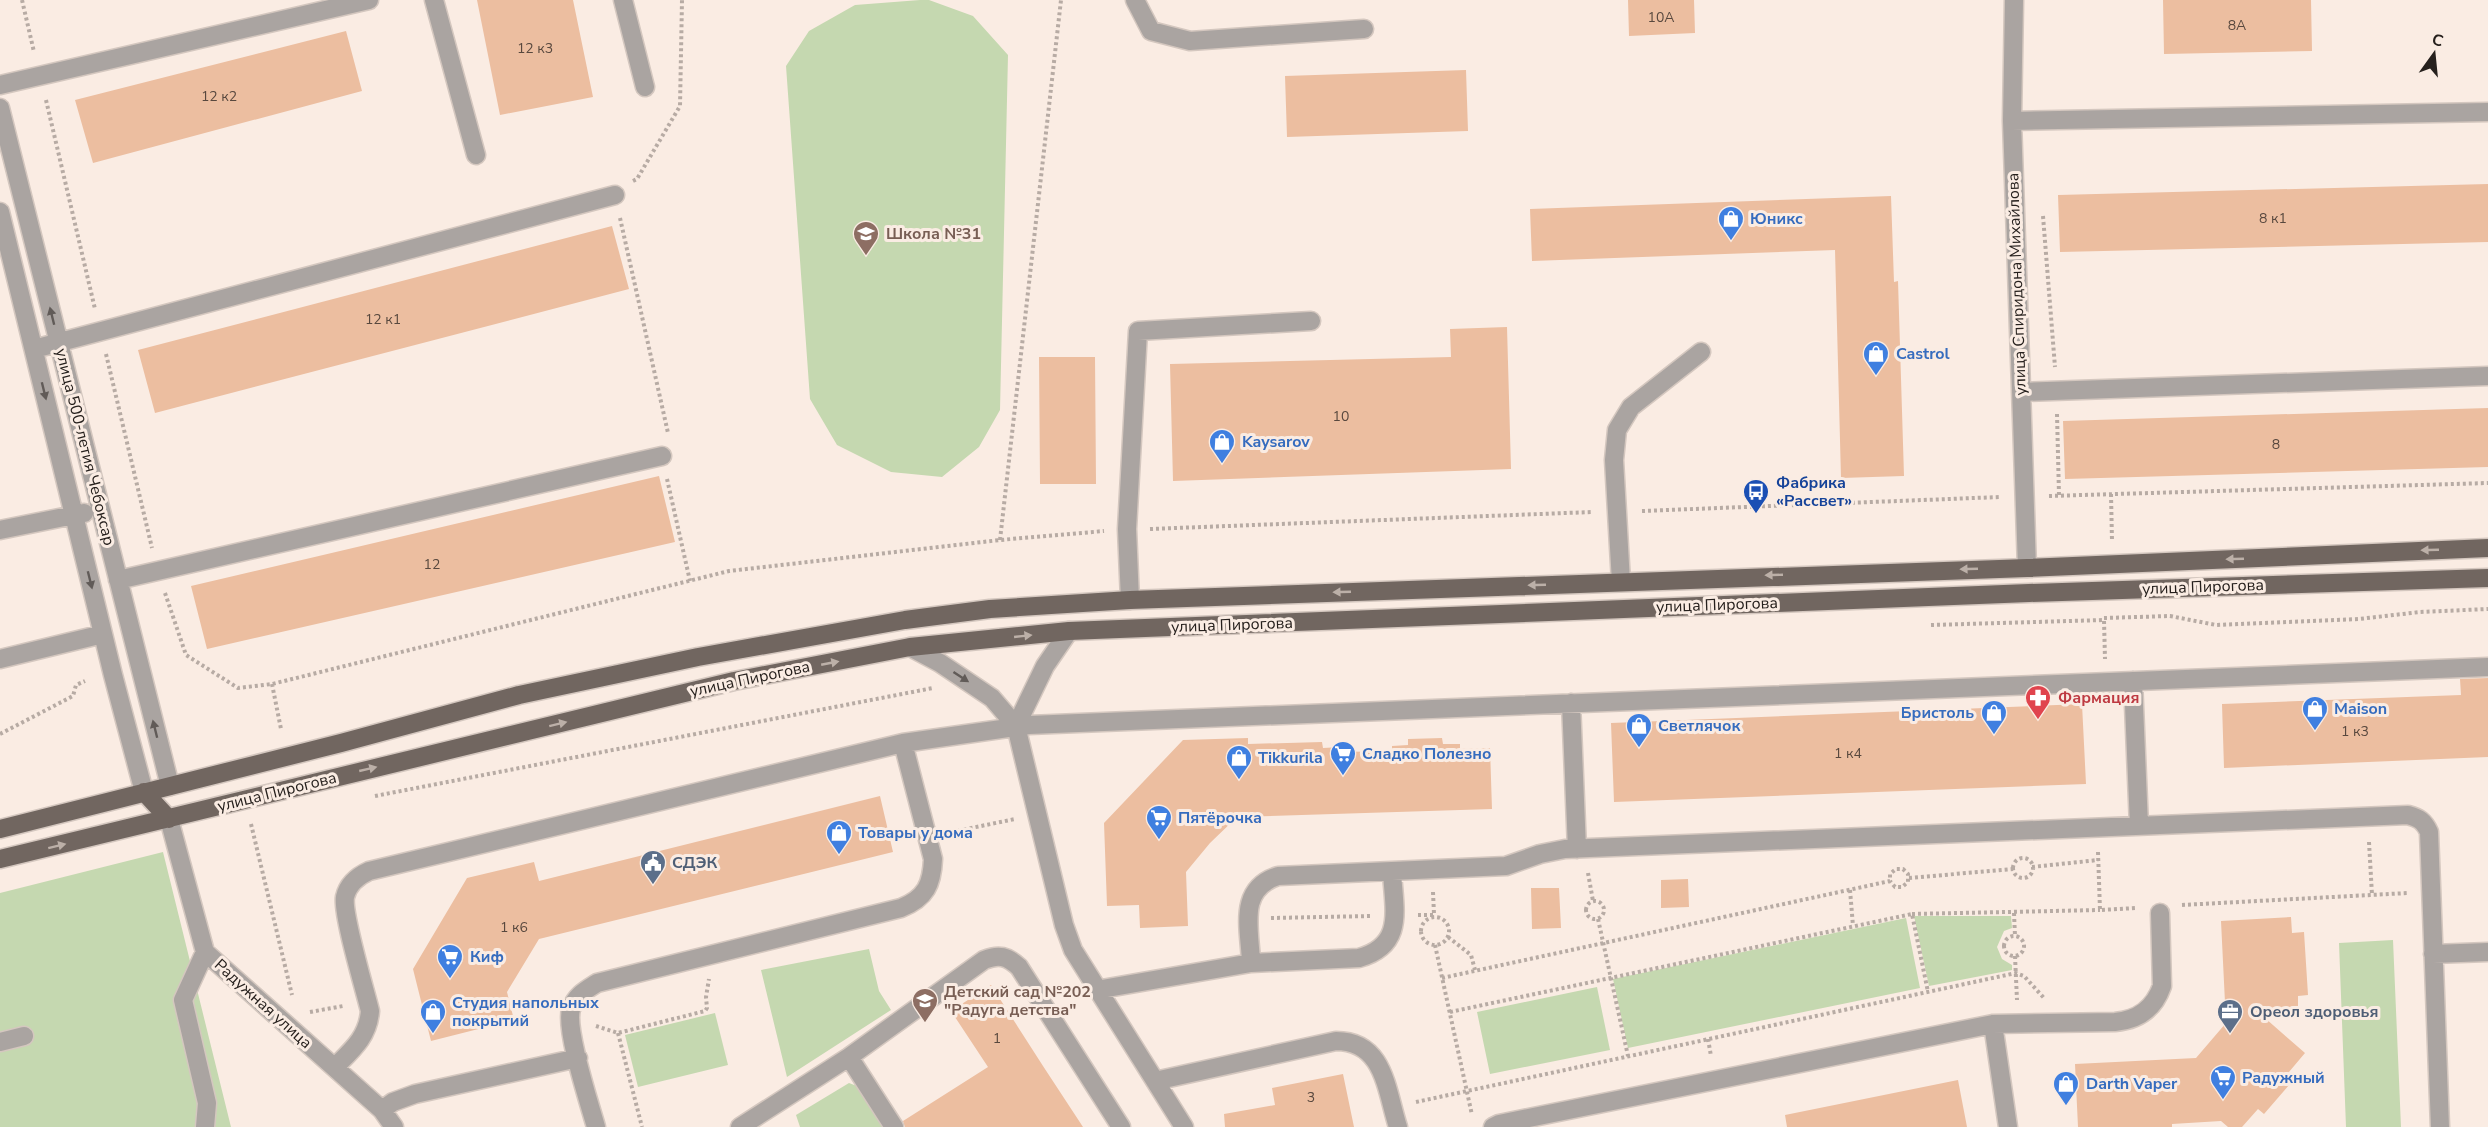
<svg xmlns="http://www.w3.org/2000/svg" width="2488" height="1127" viewBox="0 0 2488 1127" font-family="'Nunito Sans',sans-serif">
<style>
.green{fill:#c5d8b0}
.building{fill:#ecbea0}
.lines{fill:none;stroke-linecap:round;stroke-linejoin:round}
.minor-casing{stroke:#d4c7bf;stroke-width:21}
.major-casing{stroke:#d4c7bf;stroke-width:21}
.path{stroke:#b7aba4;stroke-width:4;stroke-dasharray:3 3;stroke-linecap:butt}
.minor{stroke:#aaa4a1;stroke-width:18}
.major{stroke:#716660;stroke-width:18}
.oneway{fill:#615b58}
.oneway2{fill:#bcb0a8}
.labels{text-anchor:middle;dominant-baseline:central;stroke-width:6;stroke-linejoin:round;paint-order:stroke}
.number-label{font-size:14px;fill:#58483e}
.shop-label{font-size:16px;font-weight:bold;fill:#366cbe;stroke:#faece3;text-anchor:start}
.education-label{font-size:16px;font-weight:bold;fill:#785e54;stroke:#faece3;text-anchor:start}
.street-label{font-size:16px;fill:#26201d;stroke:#faece3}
.transit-label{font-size:16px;font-weight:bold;fill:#164399;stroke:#faece3;text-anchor:start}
.health-label{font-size:16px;font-weight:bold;fill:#be3a42;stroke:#faece3;text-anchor:start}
.service-label{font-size:16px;font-weight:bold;fill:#4e5e75;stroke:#faece3;text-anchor:start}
</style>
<rect width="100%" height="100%" fill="#faece3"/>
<!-- green -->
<path class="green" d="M920 0H929L973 16 1008 55 1000 410 979 447 942 477 891 472 837 445 810 399 786 66 809 31 855 5Z
M163 852 231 1127H0V893Z
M1914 916H2011L2012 928 2004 931 1997 947 2002 959 2012 965V970L1929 986Z
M1906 918 1920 988 1628 1048 1613 979Z
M2393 940 2401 1127H2346L2339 943Z
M869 949 879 991 891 1010 787 1077 761 970Z
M1597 987 1610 1050 1490 1074 1477 1012Z
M715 1013 728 1065 638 1087 625 1035Z
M849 1083 862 1088 887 1127H800L796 1115Z"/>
<!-- building -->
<path class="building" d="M477 0H573L593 97 500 115Z
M1628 0H1694L1695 33 1629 36Z
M2163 0H2311L2312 51 2164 54Z
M346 31 362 91 93 163 75 100Z
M1466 70 1468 131 1287 137 1285 76Z
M2488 184V242L2060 252 2058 195Z
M1891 196 1894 282 1898 281 1904 476 1841 478 1835 250 1532 261 1530 209Z
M612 226 629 289 155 413 138 350Z
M1507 327 1511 469 1173 481 1170 364 1451 357 1450 329Z
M1039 357H1095L1096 484H1040Z
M2488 408V467L2065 479 2063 421Z
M659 476 675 542 207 649 191 586Z
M2488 678V757L2224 768 2222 704 2461 695 2460 679Z
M2082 704 2086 784 1614 802 1611 723Z
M1248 738V744L1322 742 1323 748 1341 747V752L1392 751V746L1408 745V739L1442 738 1443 744H1460V749L1490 748 1492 809 1237 817 1210 843 1186 872 1188 926 1140 928 1139 905 1107 906 1104 823 1183 740Z
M880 796 893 852 539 939 507 992 514 1020 431 1041 413 969 467 878 534 862 539 881Z
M1688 879 1689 907 1661 908V880Z
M1531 888H1559L1561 928 1532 929Z
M2291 917 2292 933 2304 932 2308 995 2298 996V1011H2257L2305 1053 2283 1079 2289 1085 2264 1114 2258 1109 2242 1127H2228L2221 1121 2172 1124V1127H2078L2075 1064 2196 1058 2226 1023 2221 921Z
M991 985 1043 1066 1083 1127H905L903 1121 988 1067 951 1011Z
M1343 1074 1354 1127H1225L1224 1114 1275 1105 1272 1088Z
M1958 1080 1967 1127H1787L1785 1115Z"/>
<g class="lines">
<defs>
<path id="minor" d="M434 0 476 155
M623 0 645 87
M1135 0 1151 31 1190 41 1364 29
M2014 0 2012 121 2027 568
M0 85 369 0
M0 108 170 786
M2012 121 2488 112
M0 212 113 675 144 792
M34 349 615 195
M2021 392 2488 376
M0 530 84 513
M118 580 662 456
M1621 582 1614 460 1617 430 1631 407 1701 352
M1130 600 1127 529 1138 331 1311 321
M910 647 940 663 992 698 1016 726 1064 925 1073 950 1184 1127
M0 659 103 634
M2133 681 2139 826
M1571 703 1577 849
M1016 726 1045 666 1069 631
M169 819 205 952 382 1110 394 1127
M2433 954 2488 952
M1251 963C1250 929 1237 889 1278 876L1506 866 1540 854 1565 849 2408 815C2419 818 2424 821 2429 832L2440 1127
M1096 990 1251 963 1359 958C1405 945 1394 910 1392 872
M0 1042 24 1036
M849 1057 894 1127
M335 1067C352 1050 368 1037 370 1011 365 990 342 914 345 897 348 884 358 876 369 871L903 743 1029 725 2488 667
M1155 1081 1336 1041C1384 1041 1386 1089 1398 1127
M382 1110 393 1102 415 1094 578 1058
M205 1127 207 1103 183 1000 205 952
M596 1127C589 1102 565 1030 571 1009 576 995 586 990 597 983L901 908C926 898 932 884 933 859L903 743
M740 1127 849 1057 984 960C999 954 1007 956 1019 967L1121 1127
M1493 1127 1499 1124 1993 1024
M2008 1127 1993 1024 2115 1022C2138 1020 2154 1009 2162 986L2160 913"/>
<path id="major" d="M144 792 169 819
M0 829 341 743 519 695 698 657 905 620 990 609 1130 600 2027 568 2488 548
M0 859 734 681 910 647 1069 631 2029 593 2488 578"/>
</defs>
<!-- minor casing -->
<use href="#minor" class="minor-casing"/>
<!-- major casing -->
<use href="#major" class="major-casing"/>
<!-- path -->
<path class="path" d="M22 0 34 52
M46 100 95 309
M633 181 637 179 680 106 682 0
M2043 216 2055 367
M620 218 668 433
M106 354 152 548
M2057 414 2059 495
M667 479 690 581
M2111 494 2112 541
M2049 496 2488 483
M1642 511 2000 497
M1150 529 1592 512
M1000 540 1061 0
M165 593 186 655 238 688 272 684 729 571 1000 540 1104 531
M2104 618 2170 616 2216 625 2359 619 2420 612 2488 609
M1931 625 2104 620 2105 659
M272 684 281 729
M0 734 73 696 76 685 85 681
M375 796 933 688
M251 824 292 995
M952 832 1015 819
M2369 842 2372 895
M2098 852 2100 910 2136 908
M2013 868a10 10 0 1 1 20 0a10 10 0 1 1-20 0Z
M2032 867 2098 860
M1588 873 1593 901
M1909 878 2013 869
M1850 890 1853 926
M1433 892 1434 914
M1586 910a9 9 0 1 1 18 0a9 9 0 1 1-18 0Z
M2182 905 2408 893
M2014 913 2015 936
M1912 914 2100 910
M1418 915H1434
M1421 931a14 14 0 1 1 28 0a14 14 0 1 1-28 0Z
M1271 918 1371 916
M1598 919 1628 1056
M2004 946a10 10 0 1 1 20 0a10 10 0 1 1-20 0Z
M1448 937 1471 955 1475 970
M1435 945 1472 1115
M2015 956 2017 1000
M1442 978 1890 881V874L1896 869H1903L1908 874V882L1902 887H1895L1890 881
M310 1012 343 1006
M1450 1012 1912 914 1928 992
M596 1026 618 1033 705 1011 707 1008 706 997 709 979
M618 1033 642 1127
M1708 1039 1711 1056
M1416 1102 2016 973 2024 976 2044 998"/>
<!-- minor -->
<use href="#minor" class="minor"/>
<!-- major -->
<use href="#major" class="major"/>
</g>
<!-- one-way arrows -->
<defs><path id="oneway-solid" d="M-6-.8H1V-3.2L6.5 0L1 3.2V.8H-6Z" transform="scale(1.5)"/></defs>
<g class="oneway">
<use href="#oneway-solid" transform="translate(52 316) rotate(-104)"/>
<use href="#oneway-solid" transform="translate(44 391) rotate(76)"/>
<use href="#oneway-solid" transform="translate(90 580) rotate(76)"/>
<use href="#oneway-solid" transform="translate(961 677) rotate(33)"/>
<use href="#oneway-solid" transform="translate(155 729) rotate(-104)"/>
</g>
<g class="oneway2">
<use href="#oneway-solid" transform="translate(2430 550) rotate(178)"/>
<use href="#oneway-solid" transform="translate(2235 559) rotate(178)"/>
<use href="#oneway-solid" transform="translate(1969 569) rotate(178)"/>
<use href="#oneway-solid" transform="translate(1774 575) rotate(178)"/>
<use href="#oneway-solid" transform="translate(1537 585) rotate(178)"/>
<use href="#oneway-solid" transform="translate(1342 592) rotate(178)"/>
<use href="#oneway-solid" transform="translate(1023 636) rotate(-6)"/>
<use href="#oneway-solid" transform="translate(830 663) rotate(-11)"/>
<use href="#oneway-solid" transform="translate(558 724) rotate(-14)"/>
<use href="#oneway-solid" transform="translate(368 769) rotate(-13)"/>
<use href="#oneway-solid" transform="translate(57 846) rotate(-14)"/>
</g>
<!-- icons -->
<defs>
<symbol id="shop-pin" viewBox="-11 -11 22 30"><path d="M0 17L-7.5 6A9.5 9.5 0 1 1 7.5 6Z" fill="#3f7fe0" stroke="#faece3"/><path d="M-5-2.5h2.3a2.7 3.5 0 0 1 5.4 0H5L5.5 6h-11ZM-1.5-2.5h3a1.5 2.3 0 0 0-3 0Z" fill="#fff"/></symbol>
<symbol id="school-pin" viewBox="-11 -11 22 30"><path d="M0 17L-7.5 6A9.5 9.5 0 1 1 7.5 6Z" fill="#8d6e63" stroke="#faece3"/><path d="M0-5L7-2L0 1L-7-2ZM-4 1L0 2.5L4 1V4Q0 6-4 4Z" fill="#fff"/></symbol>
<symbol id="bus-pin" viewBox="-11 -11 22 30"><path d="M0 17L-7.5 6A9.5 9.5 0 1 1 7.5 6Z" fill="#1a4fb4" stroke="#faece3"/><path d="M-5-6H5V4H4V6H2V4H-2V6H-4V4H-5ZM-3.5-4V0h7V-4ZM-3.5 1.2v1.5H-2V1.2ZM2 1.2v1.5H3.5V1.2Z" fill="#fff"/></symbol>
<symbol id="pharmacy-pin" viewBox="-11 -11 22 30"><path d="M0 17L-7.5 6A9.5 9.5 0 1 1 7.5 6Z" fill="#e0444e" stroke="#faece3"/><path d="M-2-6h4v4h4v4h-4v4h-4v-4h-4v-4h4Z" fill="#fff"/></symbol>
<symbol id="supermarket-pin" viewBox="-11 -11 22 30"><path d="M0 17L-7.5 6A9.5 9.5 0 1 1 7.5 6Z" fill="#3f7fe0" stroke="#faece3"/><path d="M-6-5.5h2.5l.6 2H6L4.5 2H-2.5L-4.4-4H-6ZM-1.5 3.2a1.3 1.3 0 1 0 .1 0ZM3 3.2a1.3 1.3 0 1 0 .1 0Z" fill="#fff"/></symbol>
<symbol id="civic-pin" viewBox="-11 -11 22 30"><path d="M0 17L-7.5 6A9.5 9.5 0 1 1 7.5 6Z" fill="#5c6f8a" stroke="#faece3"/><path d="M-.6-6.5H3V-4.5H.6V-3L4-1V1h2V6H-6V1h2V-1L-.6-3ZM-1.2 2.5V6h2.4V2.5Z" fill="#fff"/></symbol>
<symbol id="office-pin" viewBox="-11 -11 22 30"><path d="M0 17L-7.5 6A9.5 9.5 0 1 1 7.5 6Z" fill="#5c6f8a" stroke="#faece3"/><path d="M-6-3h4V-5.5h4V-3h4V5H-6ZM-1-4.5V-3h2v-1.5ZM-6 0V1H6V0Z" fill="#fff"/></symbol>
</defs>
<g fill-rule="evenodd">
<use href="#shop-pin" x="1716" y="204" width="30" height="40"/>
<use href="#school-pin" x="851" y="219" width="30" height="40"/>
<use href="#shop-pin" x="1861" y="339" width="30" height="40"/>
<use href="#shop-pin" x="1207" y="427" width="30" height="40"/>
<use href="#bus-pin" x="1741" y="477" width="30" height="40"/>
<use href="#pharmacy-pin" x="2023" y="683" width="30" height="40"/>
<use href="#shop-pin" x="2300" y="694" width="30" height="40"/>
<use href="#shop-pin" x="1979" y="698" width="30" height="40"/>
<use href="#shop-pin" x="1624" y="711" width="30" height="40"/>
<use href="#supermarket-pin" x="1328" y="739" width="30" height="40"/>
<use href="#shop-pin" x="1224" y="743" width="30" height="40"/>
<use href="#supermarket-pin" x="1144" y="803" width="30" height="40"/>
<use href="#shop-pin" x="824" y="818" width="30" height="40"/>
<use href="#civic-pin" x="638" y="848" width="30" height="40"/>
<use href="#supermarket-pin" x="435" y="942" width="30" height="40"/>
<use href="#school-pin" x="910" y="986" width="30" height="40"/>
<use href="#shop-pin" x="418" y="997" width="30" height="40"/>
<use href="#office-pin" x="2215" y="997" width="30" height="40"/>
<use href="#supermarket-pin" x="2208" y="1063" width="30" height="40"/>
<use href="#shop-pin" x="2051" y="1069" width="30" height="40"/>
</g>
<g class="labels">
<!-- number labels -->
<g class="number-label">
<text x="1661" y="17">10А</text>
<text x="2237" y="25">8А</text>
<text x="535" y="48">12 к3</text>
<text x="219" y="96">12 к2</text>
<text x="2273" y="218">8 к1</text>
<text x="383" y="319">12 к1</text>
<text x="1341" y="416">10</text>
<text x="2276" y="444">8</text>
<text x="432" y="564">12</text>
<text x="2355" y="731">1 к3</text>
<text x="1848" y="753">1 к4</text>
<text x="514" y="927">1 к6</text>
<text x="997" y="1038">1</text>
<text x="1311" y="1097">3</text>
</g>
<!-- shop labels -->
<g class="shop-label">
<text x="1750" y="219">Юникс</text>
<text x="1896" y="354">Castrol</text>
<text x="1242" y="442">Kaysarov</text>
<text x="2334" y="709">Maison</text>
<text x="1974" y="713" text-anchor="end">Бристоль</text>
<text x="1658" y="726">Светлячок</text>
<text x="1362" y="754">Сладко Полезно</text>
<text x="1258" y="758">Tikkurila</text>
<text x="1178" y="818">Пятёрочка</text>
<text x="858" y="833">Товары у дома</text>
<text x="470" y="957">Киф</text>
<text x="452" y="1003">Студия напольных<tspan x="452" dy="18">покрытий</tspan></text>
<text x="2242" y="1078">Радужный</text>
<text x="2086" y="1084">Darth Vaper</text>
</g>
<!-- education labels -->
<g class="education-label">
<text x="886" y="234">Школа №31</text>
<text x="944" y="992">Детский сад №202<tspan x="944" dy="18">"Радуга детства"</tspan></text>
</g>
<!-- street labels -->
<g class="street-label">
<text transform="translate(2017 284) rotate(-92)">улица Спиридона Михайлова</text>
<text transform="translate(85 447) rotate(76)">улица 500-летия Чебоксар</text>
<text transform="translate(2203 587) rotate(-2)">улица Пирогова</text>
<text transform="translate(1717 605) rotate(-2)">улица Пирогова</text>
<text transform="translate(1232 625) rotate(-2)">улица Пирогова</text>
<text transform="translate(750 679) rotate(-12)">улица Пирогова</text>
<text transform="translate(277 792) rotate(-14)">улица Пирогова</text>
<text transform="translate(263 1004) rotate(42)">Радужная улица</text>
</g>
<!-- transit labels -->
<g class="transit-label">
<text x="1776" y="483">Фабрика<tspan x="1776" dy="18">«Рассвет»</tspan></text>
</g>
<!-- health labels -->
<g class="health-label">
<text x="2058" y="698">Фармация</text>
</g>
<!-- service labels -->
<g class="service-label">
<text x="672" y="863">СДЭК</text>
<text x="2250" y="1012">Ореол здоровья</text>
</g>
</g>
<!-- north arrow -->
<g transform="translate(2434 54) rotate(15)" stroke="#faece3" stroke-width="4.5" paint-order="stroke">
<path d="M0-4.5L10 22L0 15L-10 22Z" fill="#26201d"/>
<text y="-9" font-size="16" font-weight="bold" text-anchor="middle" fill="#26201d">С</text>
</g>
</svg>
